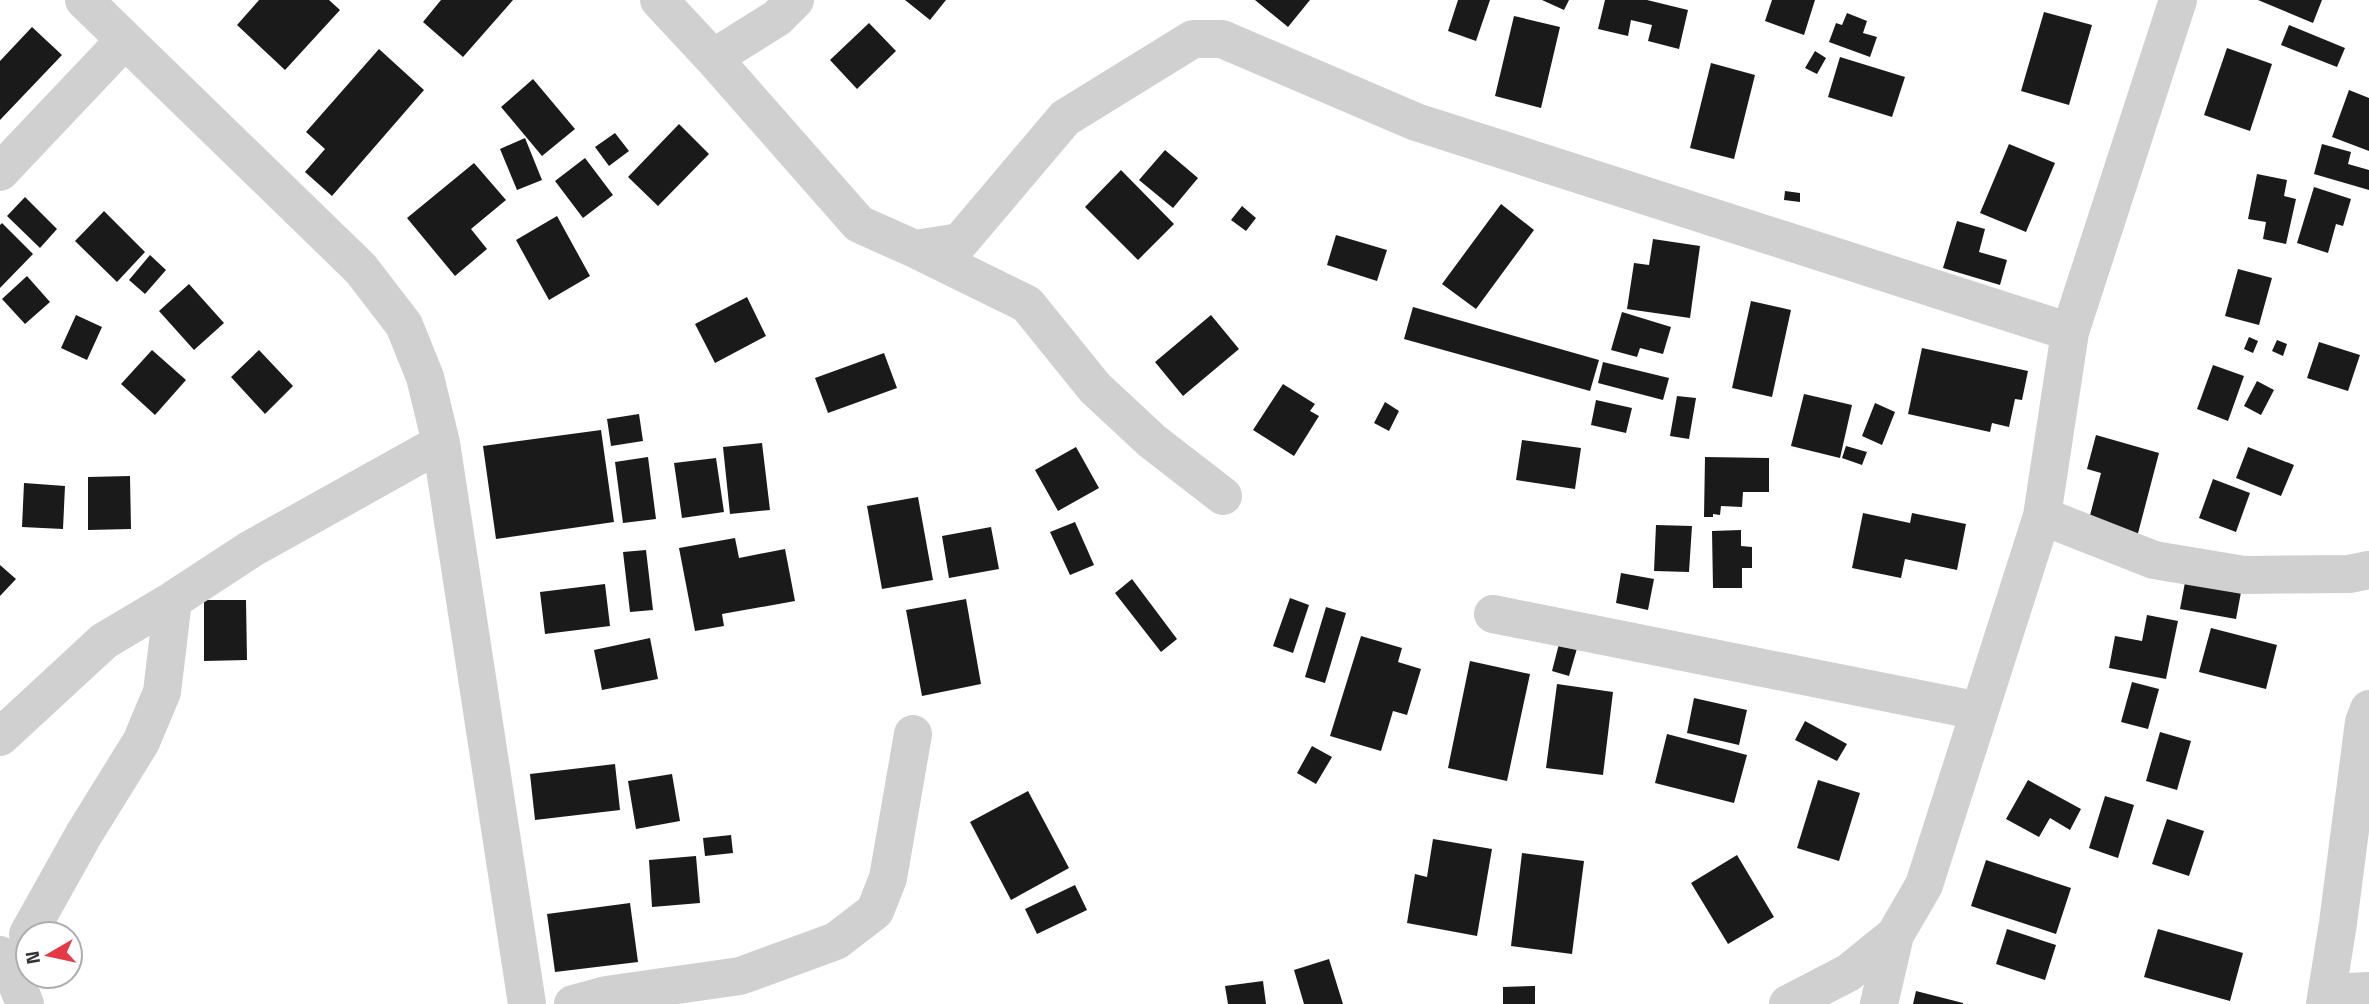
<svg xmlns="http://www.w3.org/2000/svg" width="2369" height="1004" viewBox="0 0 2369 1004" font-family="'Titillium Web',sans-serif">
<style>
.building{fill:#1a1a1a}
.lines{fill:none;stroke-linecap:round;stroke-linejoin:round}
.minor{stroke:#d0d0d0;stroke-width:38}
</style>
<rect width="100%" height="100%" fill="#fff"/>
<!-- building -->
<path class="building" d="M259 0H329L340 10 285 70 237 25Z
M441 0H513L463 57 423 22Z
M905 0H946L930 20Z
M1255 0H1310L1288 27Z
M1458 0H1490L1476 41 1448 31Z
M1542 0H1569L1564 10Z
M1605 0H1647L1688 10 1679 49 1648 41 1652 25 1631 20 1628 36 1598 29Z
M1772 0H1815L1804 35 1765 21Z
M2258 0H2322L2313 23Z
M2044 12 2092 25 2069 105 2021 91Z
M1847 13 1867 21 1863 33 1877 37 1870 57 1829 42 1836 23 1842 25Z
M1514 16 1560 27 1541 108 1495 96Z
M869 23 896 51 857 89 830 60Z
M2289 25 2345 48 2337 67 2281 45Z
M32 27 62 55 0 120V61Z
M2227 48 2272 64 2250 131 2204 115Z
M379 49 424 90 332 196 305 172 325 149 306 132Z
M1815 51 1826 58 1817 74 1805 68Z
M1840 57 1905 77 1892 117 1828 97Z
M1711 63 1755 75 1734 159 1690 148Z
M533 79 575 129 542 156 501 107Z
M2349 90 2369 98V151L2332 137Z
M679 124 709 154 658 206 628 177Z
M615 133 629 151 609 166 595 147Z
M525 138 542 180 517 190 500 149Z
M2009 144 2055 163 2026 232 1980 213Z
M2322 144 2351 152 2348 164 2369 170V190L2314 174Z
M1165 150 1198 178 1173 208 1139 180Z
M585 158 613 195 583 218 555 181Z
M474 163 506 200 471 229 487 249 455 276 407 218Z
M1121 170 1174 224 1138 260 1085 207Z
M2257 174 2287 180 2284 196 2296 199 2286 244 2263 239 2266 222 2248 219Z
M2314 187 2351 199 2343 226 2336 224 2328 253 2297 243Z
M1785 191 1800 193V202L1784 200Z
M25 197 57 229 40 248 7 216Z
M1501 204 1534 230 1476 309 1442 284Z
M1242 206 1256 218 1246 231 1231 220Z
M104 211 145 252 117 282 75 241Z
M557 216 590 276 549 300 516 240Z
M1957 221 1985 229 1979 252 2007 260 2000 285 1943 268Z
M2 223 33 254 0 288V225Z
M1336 235 1387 250 1377 281 1327 265Z
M1653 239 1700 246 1690 318 1627 309 1634 263 1649 265Z
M150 255 166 270 145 294 129 280Z
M2238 269 2272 278 2259 325 2225 316Z
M27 276 50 302 25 324 2 299Z
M189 284 224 323 194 350 159 311Z
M747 297 766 336 715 363 695 324Z
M1751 301 1791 310 1772 397 1732 388Z
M1413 307 1599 360 1590 391 1404 339Z
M1622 312 1671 327 1663 354 1640 348 1637 357 1611 350Z
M76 315 102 327 87 360 61 348Z
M1211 315 1239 349 1183 396 1155 362Z
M2249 337 2258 341 2253 353 2244 349Z
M2277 340 2287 344 2283 356 2272 351Z
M2319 342 2360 355 2348 391 2307 378Z
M1922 348 2028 371 2022 400 2015 399 2009 427 1992 423 1990 432 1908 414Z
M152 350 186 380 155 415 121 384Z
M259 350 293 386 265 414 231 377Z
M884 353 897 388 828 413 815 378Z
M1603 362 1669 378 1663 400 1598 383Z
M2213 365 2244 376 2228 421 2197 409Z
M2257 381 2274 390 2261 415 2244 406Z
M1283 384 1315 404 1310 411 1319 416 1294 456 1253 430Z
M1804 394 1852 405 1840 458 1791 446Z
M1677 396 1696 398 1689 439 1670 436Z
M1596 400 1632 408 1626 433 1591 425Z
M1385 402 1399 411 1389 431 1374 423Z
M1875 403 1895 412 1882 445 1862 436Z
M639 414 643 441 611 446 607 419Z
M601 430 614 522 496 539 483 446Z
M2096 435 2159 453 2136 541 2087 527 2101 473 2087 469Z
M1522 440 1581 448 1575 489 1516 480Z
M762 443 770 510 730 514 723 447Z
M1846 446 1867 452 1862 465 1842 458Z
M1076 447 1099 488 1058 511 1035 470Z
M2248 447 2294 465 2281 496 2236 478Z
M648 457 656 519 623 523 615 462Z
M1705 457 1769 458V492H1743L1742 507 1721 506 1720 515 1713 514V517H1704Z
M716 458 724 512 682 518 674 463Z
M130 476 131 529 88 530V477Z
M2213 479 2250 493 2236 532 2199 518Z
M24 483 65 486 63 529 22 527Z
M918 497 933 580 882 589 867 506Z
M1863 513 1910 523 1912 513 1966 524 1957 570 1905 559 1901 578 1852 568Z
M1075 522 1094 565 1070 575 1050 532Z
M1656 525 1692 526 1689 572 1654 571Z
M991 527 999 569 949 578 942 536Z
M1741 530V546L1752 547V568H1742V588H1713L1712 531Z
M735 538 739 558 785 549 795 601 722 614 724 626 695 631 679 548Z
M646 550 653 610 630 612 623 552Z
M0 565 16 579 0 596Z
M1621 573 1654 579 1648 610 1616 603Z
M2186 577 2242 587 2236 619 2180 609Z
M1132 579 1177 639 1161 652 1115 593Z
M605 584 610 626 545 634 540 592Z
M1290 598 1309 605 1293 653 1273 646Z
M966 599 981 684 922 696 906 610Z
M204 600H246L247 660 204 661Z
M1326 607 1346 613 1325 683 1305 677Z
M2147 615 2178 621 2166 679 2109 668 2115 636 2142 641Z
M2211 628 2277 645 2266 689 2199 672Z
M1361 636 1402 648 1398 662 1421 669 1407 715 1393 711 1381 751 1330 736Z
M650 638 658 679 602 690 594 650Z
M1560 640 1578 645 1569 676 1552 671Z
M1470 661 1530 674 1507 781 1448 768Z
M2132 682 2159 689 2148 729 2121 722Z
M1557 684 1613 692 1603 775 1546 768Z
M1694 698 1747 710 1739 745 1687 733Z
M1805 721 1847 744 1837 761 1795 740Z
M2160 732 2191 741 2177 790 2146 781Z
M1667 734 1747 755 1734 803 1655 783Z
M1312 746 1332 757 1316 784 1297 773Z
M615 764 620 810 535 820 530 774Z
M672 774 680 821 636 829 628 781Z
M1818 780 1860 793 1839 861 1797 848Z
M2028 780 2081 809 2070 830 2050 818 2039 837 2006 819Z
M1028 791 1069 868 1011 900 970 822Z
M2105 796 2134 805 2118 858 2089 848Z
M2167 819 2204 831 2189 876 2152 864Z
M731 835 733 853 705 856 703 838Z
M1433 839 1492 849 1477 936 1407 923 1415 874 1427 877Z
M1522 853 1584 861 1572 954 1511 946Z
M1737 855 1774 917 1728 944 1691 883Z
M696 856 700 903 652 907 649 860Z
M1986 860 2071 888 2056 934 1971 906Z
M1075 885 1087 910 1037 934 1025 909Z
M630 903 638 962 555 972 547 914Z
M2007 929 2056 945 2045 980 1996 964Z
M2158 929 2243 953 2230 1001 2144 977Z
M1329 959 1343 1004H1304L1294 970Z
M1263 981 1266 1004H1228L1225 986Z
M1535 986V1004H1503V987Z
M1916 991 1963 1003V1004H1913Z"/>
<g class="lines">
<!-- minor -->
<path class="minor" d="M84 0 361 269 404 325 425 377 441 443 527 1004
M659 0 713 58 777 18 795 0
M713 58 859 224 915 249 960 242 1065 118 1193 39H1222L1416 122 2070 332
M0 172 124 41
M915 249 1027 304 1095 388 1152 441 1223 496
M2042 516 2154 560 2244 575 2349 574 2369 570
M1493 614 1979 711
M0 737 104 641 173 600 251 549 441 443
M28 934 84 834 141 742 162 692 173 600
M0 955 10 967 25 1004
M2327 993 2369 991
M573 1004 606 995 740 976 836 941 875 911 888 878 913 734
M1788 1004 1848 973 1895 935 1924 885 2042 516 2070 332 2178 0
M1879 1004 1895 935
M2325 1004 2338 923 2364 722 2369 709"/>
</g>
<!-- north arrow -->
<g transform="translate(49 955) rotate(261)"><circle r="33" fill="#ffffff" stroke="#adadad" stroke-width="2"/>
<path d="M0-5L12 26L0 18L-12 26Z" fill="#e63946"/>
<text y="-10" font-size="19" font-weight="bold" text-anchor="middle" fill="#333333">N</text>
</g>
</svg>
